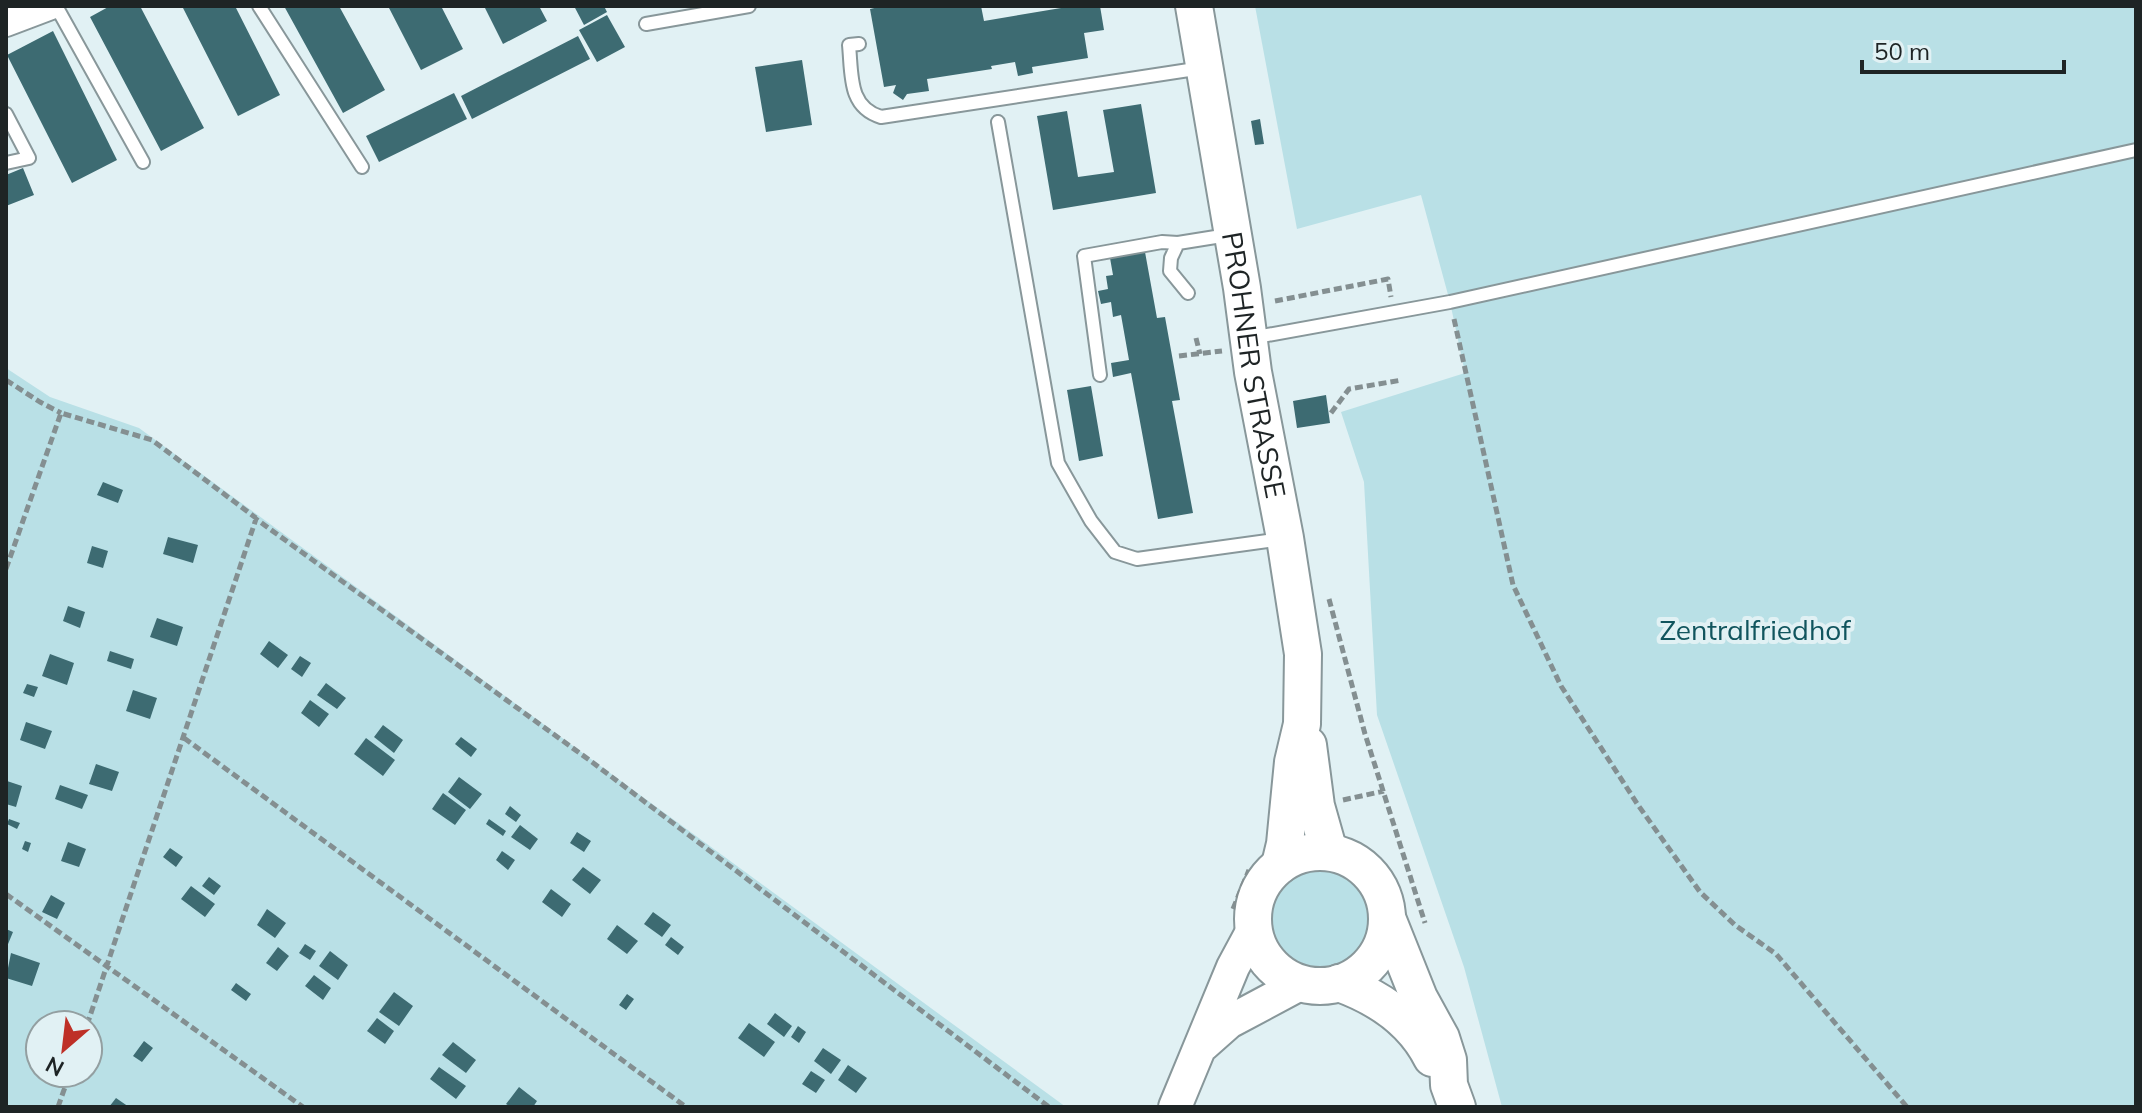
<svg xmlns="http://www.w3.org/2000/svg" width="2142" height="1113" viewBox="0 0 2142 1113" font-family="Mulish,sans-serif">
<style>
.green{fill:#b9e0e6;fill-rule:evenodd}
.building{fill:#3d6b72}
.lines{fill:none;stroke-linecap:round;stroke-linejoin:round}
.service-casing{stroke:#88979a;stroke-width:16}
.minor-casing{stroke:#88979a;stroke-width:30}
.tertiary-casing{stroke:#88979a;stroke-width:36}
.secondary-casing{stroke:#88979a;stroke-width:40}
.path{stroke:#848f91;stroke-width:5;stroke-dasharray:8 4;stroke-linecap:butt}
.service{stroke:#fff;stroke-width:12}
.minor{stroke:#fff;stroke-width:26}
.tertiary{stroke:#fff;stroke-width:32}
.secondary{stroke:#fff;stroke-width:36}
.labels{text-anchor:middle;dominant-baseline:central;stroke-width:8;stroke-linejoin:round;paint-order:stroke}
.street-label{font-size:28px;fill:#1e2425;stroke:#e1f1f4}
.park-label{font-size:28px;fill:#11555e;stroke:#e1f1f4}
</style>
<rect width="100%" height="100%" fill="#e1f1f4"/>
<!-- green -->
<path class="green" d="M1255 6H2136V1107H1502L1464 967 1377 715 1364 482 1341 412 1465 373 1450 302 1421 195 1297 229Z
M6 368 50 397 139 428 1066 1107H6ZM40 1025H88V1073H40Z
M1268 917a52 52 0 1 1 104 0a52 52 0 1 1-104 0Z"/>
<!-- building -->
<path class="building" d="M110 6H140L204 128 161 151 90 17Z
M182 6H235L280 95 238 116Z
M284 6H339L385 90 343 113Z
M388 6H441L463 49 421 70Z
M484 6H539L547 21 503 44Z
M574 6H604L607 12 584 25Z
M883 6H981L984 21 1073 6H1100L1104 30 1084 33 1088 58 1032 67 1033 73 1018 76 1015 62 991 66 992 69 927 79 929 91 907 94 903 100 893 93 896 85 884 87 870 9Z
M607 15 625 47 597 62 579 30Z
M53 31 117 160 72 183 7 55Z
M578 36 590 59 472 119 461 96Z
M802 60 812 125 766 132 755 67Z
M454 93 467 119 379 162 366 136Z
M1141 104 1156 193 1053 210 1037 116 1067 111 1078 177 1114 172 1103 110Z
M1260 119 1264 144 1255 145 1251 121Z
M23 168 34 195 6 206V175Z
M1145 252 1157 318 1165 317 1180 400 1172 401 1193 513 1158 519 1131 373 1113 377 1111 363 1129 360 1121 315 1113 317 1111 302 1101 304 1098 291 1108 289 1106 276 1113 275 1110 258Z
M1091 386 1103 456 1079 461 1067 390Z
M1326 395 1330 423 1297 428 1293 401Z
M103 482 123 490 118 503 97 495Z
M168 537 198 545 193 563 163 554Z
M92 546 108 551 103 568 87 563Z
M68 606 85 612 80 628 63 621Z
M157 618 183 627 177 646 150 637Z
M269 641 288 655 278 668 260 654Z
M110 651 134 659 131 669 107 661Z
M50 654 74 663 67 685 42 676Z
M300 656 311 663 302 677 291 669Z
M326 683 346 698 337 709 317 695Z
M27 684 38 687 34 697 23 693Z
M133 690 157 698 150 719 126 711Z
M310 700 329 714 319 727 301 713Z
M26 722 52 731 45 749 20 740Z
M383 725 403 740 394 753 374 737Z
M461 737 477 749 471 757 455 744Z
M366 738 395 760 383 776 354 754Z
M96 764 119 772 112 791 89 784Z
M459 777 482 794 470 809 448 792Z
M7 781 22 786 16 807 6 804Z
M60 785 88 795 82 809 55 799Z
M443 793 466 810 455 825 432 809Z
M510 806 521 815 516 822 505 814Z
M9 819 20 823 17 829 7 824Z
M489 819 506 831 503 836 486 824Z
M520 825 538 839 530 850 511 837Z
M577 832 591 841 584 852 570 843Z
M25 841 31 843 28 852 22 849Z
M68 842 86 849 79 867 61 861Z
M170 848 183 857 176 867 163 857Z
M502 851 515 860 508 870 496 860Z
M583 867 601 880 590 894 572 880Z
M209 877 221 886 214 895 202 886Z
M191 886 215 904 205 917 181 899Z
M551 889 571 904 562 917 542 902Z
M51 895 65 903 57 919 42 912Z
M267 909 286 923 275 938 257 925Z
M653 912 671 925 662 937 644 924Z
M617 925 638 941 627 954 607 939Z
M6 929 13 932 6 949Z
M671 937 684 947 678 955 665 945Z
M305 944 316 951 310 960 299 953Z
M278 947 289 956 277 971 266 963Z
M330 951 348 965 338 980 319 966Z
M11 953 40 963 32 986 6 978Z
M314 975 331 988 323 1000 305 986Z
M236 983 251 994 246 1001 231 990Z
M394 992 413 1006 399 1026 379 1012Z
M627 994 634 999 626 1010 619 1005Z
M775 1013 792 1026 784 1037 767 1024Z
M377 1018 394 1031 385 1044 367 1031Z
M749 1023 775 1042 764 1057 738 1038Z
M798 1026 806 1032 799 1043 791 1037Z
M144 1041 153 1048 142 1062 133 1056Z
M453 1042 476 1060 466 1073 442 1055Z
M823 1048 841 1060 831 1074 814 1061Z
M848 1065 867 1078 856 1093 838 1080Z
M439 1067 466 1086 456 1099 430 1079Z
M811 1071 825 1080 816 1093 802 1084Z
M519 1087 537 1101 533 1107H511L506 1104Z
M116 1098 129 1107H109Z"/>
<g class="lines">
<defs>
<path id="service" d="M56 6 143 162
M259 6 362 167
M646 24 749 6
M859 44 849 45C852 75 848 107 881 117L1202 68
M6 114 29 158 6 163
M998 122 1058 463 1091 521 1115 552 1137 559 1282 539
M1188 293 1170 271 1171 258 1178 243 1228 235
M1251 338 1450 302 2136 150
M1100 375 1084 256 1162 242 1178 243"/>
<path id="minor" d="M6 23 51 6"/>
<path id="tertiary" d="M1203 1045 1229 1022 1302 983
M1175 1107 1233 967 1254 928"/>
<g id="secondary">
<path id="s1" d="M1194 6 1242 288 1253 372 1285 538 1303 654 1302 724 1293 762 1285 844 1280 865"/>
<path d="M1308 745 1316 806 1329 852"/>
<circle cx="1320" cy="919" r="67"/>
<path d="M1387 918 1419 998 1441 1038 1448 1060 1449 1085 1457 1107"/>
<path d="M1339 983C1378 997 1413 1020 1432 1058"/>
</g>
</defs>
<!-- service casing -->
<use href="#service" class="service-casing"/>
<!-- minor casing -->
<use href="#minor" class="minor-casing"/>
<!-- tertiary casing -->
<use href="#tertiary" class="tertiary-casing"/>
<!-- secondary casing -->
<use href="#secondary" class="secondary-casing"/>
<!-- path -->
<path class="path" d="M1275 301 1388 279 1391 297
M1454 319 1513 585 1561 686 1638 805 1700 892 1735 925 1776 954 1907 1107
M1196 338 1200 354
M1179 356 1222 351
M6 380 40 402 61 413
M1331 413 1349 389 1402 380
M6 569 61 413 152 440 256 518
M1329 599 1365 734 1425 923
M184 738 686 1107
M1343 800 1384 791
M6 894 303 1107
M1233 909 1249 870
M87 1025 256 519 592 762 1049 1107
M58 1107 70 1073"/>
<!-- service -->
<use href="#service" class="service"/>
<!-- minor -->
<use href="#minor" class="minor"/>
<!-- tertiary -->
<use href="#tertiary" class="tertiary"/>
<!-- secondary -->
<use href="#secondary" class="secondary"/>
</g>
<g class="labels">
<!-- street labels -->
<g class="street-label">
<text stroke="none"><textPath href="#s1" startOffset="364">PROHNER STRASSE</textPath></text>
</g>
<!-- park labels -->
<g class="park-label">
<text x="1755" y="629">Zentralfriedhof</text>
</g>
</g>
<!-- border -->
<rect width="2142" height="1113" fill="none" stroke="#1e2425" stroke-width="16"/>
<!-- north arrow -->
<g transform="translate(64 1049) rotate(208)"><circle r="38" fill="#e1f1f4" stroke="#939fa1" stroke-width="2"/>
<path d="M0-6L14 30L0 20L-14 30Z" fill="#be3027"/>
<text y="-12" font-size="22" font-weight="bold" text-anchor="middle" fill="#1e2425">N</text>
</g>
<!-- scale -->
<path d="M1862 60v12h202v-12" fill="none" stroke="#1e2425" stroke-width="4"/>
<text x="1874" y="60" font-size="24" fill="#1e2425" stroke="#e1f1f4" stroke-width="6" paint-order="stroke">50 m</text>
</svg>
